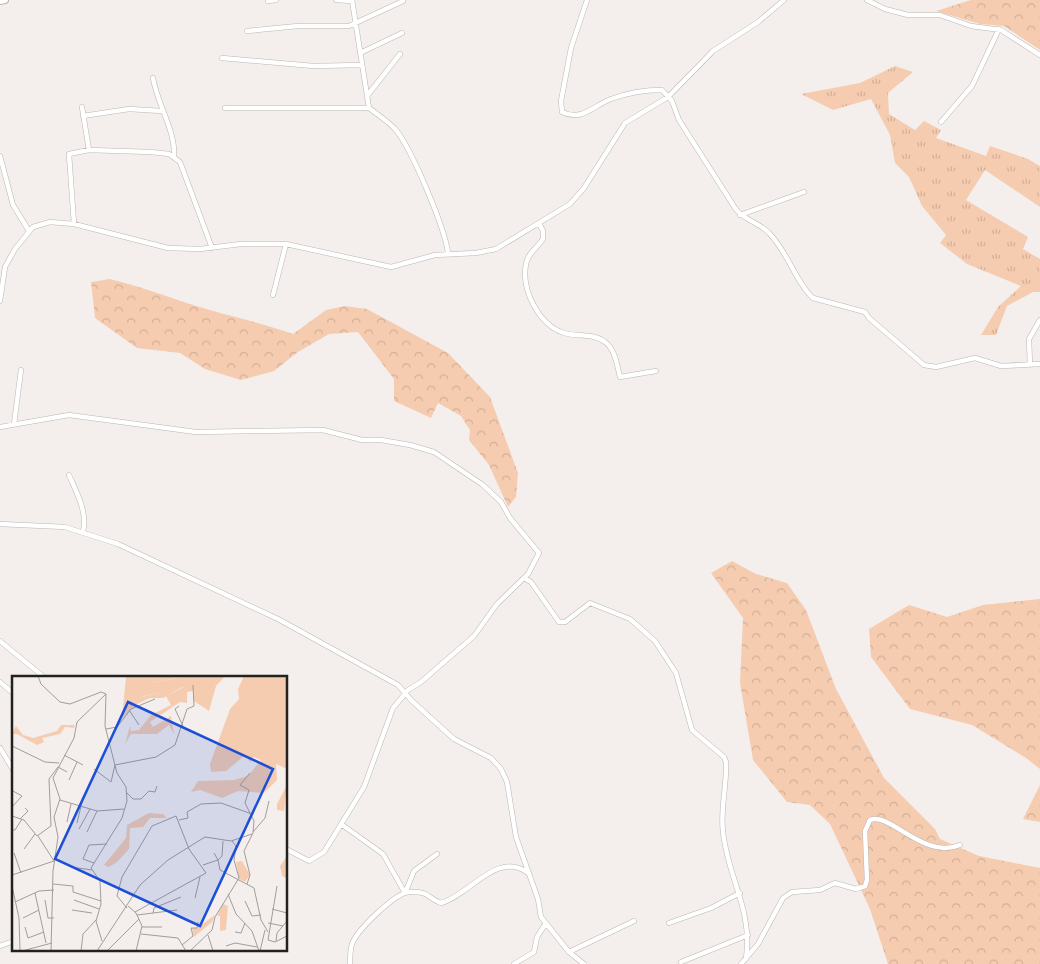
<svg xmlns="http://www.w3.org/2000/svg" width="1040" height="964" viewBox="0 0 1040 964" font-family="Inter,sans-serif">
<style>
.grass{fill:url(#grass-tufts)}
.forest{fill:url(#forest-crowns)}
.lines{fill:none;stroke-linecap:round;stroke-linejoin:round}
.street-casing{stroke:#bbb6b3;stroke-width:5.5}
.secondary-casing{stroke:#bbb6b3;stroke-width:8}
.street{stroke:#fff;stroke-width:4.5}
.secondary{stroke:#fff;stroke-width:6}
.inset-road{fill:none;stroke:#a09d9a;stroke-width:1}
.view{fill:#1d4ed8;fill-opacity:0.15;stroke:#1d4ed8;stroke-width:2.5}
.inset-edge{fill:none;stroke:#232120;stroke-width:2.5}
</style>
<defs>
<pattern id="grass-tufts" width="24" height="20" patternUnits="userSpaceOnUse" patternTransform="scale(1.25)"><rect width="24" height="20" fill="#f6ccb0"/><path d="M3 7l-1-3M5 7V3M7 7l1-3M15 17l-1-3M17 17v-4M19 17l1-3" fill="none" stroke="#d3af97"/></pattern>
<pattern id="forest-crowns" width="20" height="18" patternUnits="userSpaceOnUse" patternTransform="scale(1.25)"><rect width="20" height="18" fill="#f6ccb0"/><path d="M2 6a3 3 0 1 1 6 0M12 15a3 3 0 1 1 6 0" fill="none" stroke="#d3af97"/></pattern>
</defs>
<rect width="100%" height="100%" fill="#f4efec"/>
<!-- grass -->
<path class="grass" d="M895 66 913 72 888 93 889 114 915 130 924 121 941 130 936 138 986 156 990 146 1028 159 1040 166V207L985 170 966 200 1028 237 1023 249 1040 259V292H1033L1007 306 996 335H981L998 307 1021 286 967 264 940 243 946 235 922 206 909 177 895 163 890 135 871 99 833 110 801 94 860 83Z"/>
<!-- forest -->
<path class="forest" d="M971 0H1040V50L1004 26 980 24 936 11Z
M110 279C138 286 163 295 190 304 224 315 259 322 293 334L326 310 345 306 367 309 448 353 490 397 518 473 516 497 508 507 489 465 469 440 470 430 461 416 438 403 431 418 394 401V379L358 332 329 334 298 352 274 371 241 380 205 369 180 353 137 348 95 318 91 282Z
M732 561 756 574 787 583 806 610 836 689 884 778 935 829 940 839 979 856 1040 868V964H888L870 909 830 824 810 805 787 802 753 760 740 683 743 618 711 573Z
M1040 599V769L1026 758 972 725 910 709 871 657 869 629 909 605 947 617 983 605Z
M1040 785V822L1023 819Z"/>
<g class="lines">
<defs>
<path id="street" d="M336 0 352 1
M352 0 369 108C378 115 388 121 396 130 412 150 445 228 448 253
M587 0 571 48 561 101 562 112C582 122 594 105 611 99 627 93 645 90 662 90L672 101 679 120 735 208C744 221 759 222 769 233 788 252 796 283 813 298L865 312 869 318 924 365 936 367 975 358 1001 366 1040 364
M867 0 885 9 908 15H940L971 26 1001 30 1040 55
M268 1 276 0
M247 31 298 26H349L403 1
M360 53 402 33
M222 58 313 66 362 65
M153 78C157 104 176 131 174 157
M367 96 400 54
M82 107 89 150
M225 108H369
M83 116 129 109 162 111
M941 122 972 86 999 29
M0 156 13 205 29 231
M740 215 804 192
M539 223 543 231V239C537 248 528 253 526 264 521 290 539 325 564 333 577 337 594 333 605 342 615 349 617 365 620 377L656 371
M74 224 69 154 89 150 151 152 169 154 180 162 212 248
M273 295 286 244
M0 301 5 267 15 249 33 227 50 222 74 224 168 248 200 249 241 244H286L391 267 435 255 476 253 496 249 570 204 584 188 625 123 668 97 713 51 758 22 784 0
M1030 365 1029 339 1040 320
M14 424 21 370
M0 427 69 415 196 432 323 430 362 440H381L410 445 434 452 483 485 501 502 510 518 539 553 528 574 497 604 474 636 421 682 408 690 393 708 364 787 324 852 309 861 286 849
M69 475C76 491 88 513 83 531
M0 524 65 527 118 544 278 619 398 685 412 701 454 739 491 758 501 769 507 782 516 837 538 899 541 917 569 952 584 964
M524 578 531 582 559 622H565L590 603 630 619 655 641 676 673 692 730 724 757 726 762C727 786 720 809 723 832 728 879 753 909 746 959
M0 641 45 678
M0 682 14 694
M0 748 14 771
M341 824 383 854 405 893 414 871 437 854
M669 923 711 908 740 893
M0 946 14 941
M569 952 634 921
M681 962 748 935
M350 964C350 957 350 951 352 944 357 930 395 893 409 892 431 891 426 898 441 903 470 895 497 850 528 873
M514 964 534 952 537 937 546 923
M741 964 758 944 783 898 792 892 820 890 835 883 856 889 865 886 867 880 865 831 870 820C891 812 923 860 960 845"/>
<path id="secondary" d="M0 1 5 0"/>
</defs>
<!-- street casing -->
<use href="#street" class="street-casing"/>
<!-- secondary casing -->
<use href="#secondary" class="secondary-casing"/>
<!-- street -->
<use href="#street" class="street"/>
<!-- secondary -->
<use href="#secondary" class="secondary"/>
</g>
<!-- overview -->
<g transform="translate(12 676)">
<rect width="275" height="275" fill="#f4efec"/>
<path d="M178 0H213L204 10 197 35 182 25 181 15 175 16V27L168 26 138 46 141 51 159 40 162 58 157 49 145 58H119L113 68 118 50 119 55 127 54 139 39 159 29 154 20 172 11 128 21 137 7ZM211 228 216 230 214 254 208 255V240H205ZM203 239 200 246 182 261 180 252H185Z" fill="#f6ccb0"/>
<path d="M114 0H178L137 7V13L130 21 172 10 151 22H138L125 28 110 42ZM232 0H275V93L264 88 265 104 252 117 226 115 210 122 188 114 179 116 186 105 222 104 236 100 249 84 242 81 238 86 233 79 214 95 199 96 198 88 218 33 227 23 226 13ZM49 49H63L62 52 53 51 48 58 30 62 32 66 25 69 5 58H0L4 50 11 59 21 62 45 55ZM275 109 272 135 265 134V128ZM137 137 151 138 155 142H138L131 151 118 152 117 173 105 186 97 191 92 189 114 162 115 149ZM275 171V201L274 202 270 200 268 190 275 180Z" fill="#f6ccb0"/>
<path d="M230 185 238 199 233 206 227 203 224 186Z" fill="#f6ccb0"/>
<path class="inset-road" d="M26 0 29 8 48 26 58 28 89 16 94 18M167 30 163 33 171 50M117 34 127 49M94 53 105 51 119 33 143 23M0 70 33 86 47 87M52 79 71 89M82 93 99 106 103 89 144 81 163 69 175 33 182 30 181 9M57 104 65 86M115 117 121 123H129L137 115 143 116 145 110M48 124 85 135 112 133M0 131 10 120 1 115M0 140 12 144 25 160 39 150 37 103 46 91 55 96M8 143 16 135 13 132M167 144 176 142 175 136 189 128 209 127 240 138M55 146 59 128M65 147 71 122M67 153 78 133M0 154H3L10 143M75 156 85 135M241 156 253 142 257 125M211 165 210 180 206 184 208 194 242 212 249 244 256 256M12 173 23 158M2 177 9 197M82 187 71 183 77 169 95 168M191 189 206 184 202 177M59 191 80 194M0 199 42 185 26 160M41 208 61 210V216L89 225M235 208 238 199 232 175 241 157 242 145 233 127 237 114 228 109 238 97M0 210 7 242 8 275M265 210 256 264 263 266 275 260M23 217 34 267M216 218 224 238 240 255 247 275M183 222 188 201M33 224 36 242H42M62 224 87 233M233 225 240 240 249 239M3 226 27 215 42 214M116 230 124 237 130 250 124 275M115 232 105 220 110 201 140 150 164 140 177 173 194 197 123 236M260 233 275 237M60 234 80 237M141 237 142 232 169 221M125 239 165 234M11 242 27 234M256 247 271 250M13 251 16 262 32 256M130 251H150M223 256 229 257 233 247M129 258 166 262 174 275M196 259 201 275M90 265 84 245 89 228 88 205 79 192 110 142 115 125 114 111 105 97 93 50 94 18M264 265 265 257 275 245M170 269 181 260 179 252H185L186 246M214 270 223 267 245 271M10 275 40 267M39 275 41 195 46 161 42 141 48 123 41 102 62 62 65 46 94 18M69 275 71 258 84 244M85 275 128 209 156 184 193 161 219 165 240 158M95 275 127 243M178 275 200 254 203 241 227 202 222 184 224 170 220 165M248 275 253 254"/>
<path class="view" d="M116 26 261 93 188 250 43 183Z"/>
<rect width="275" height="275" class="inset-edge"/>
</g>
</svg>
